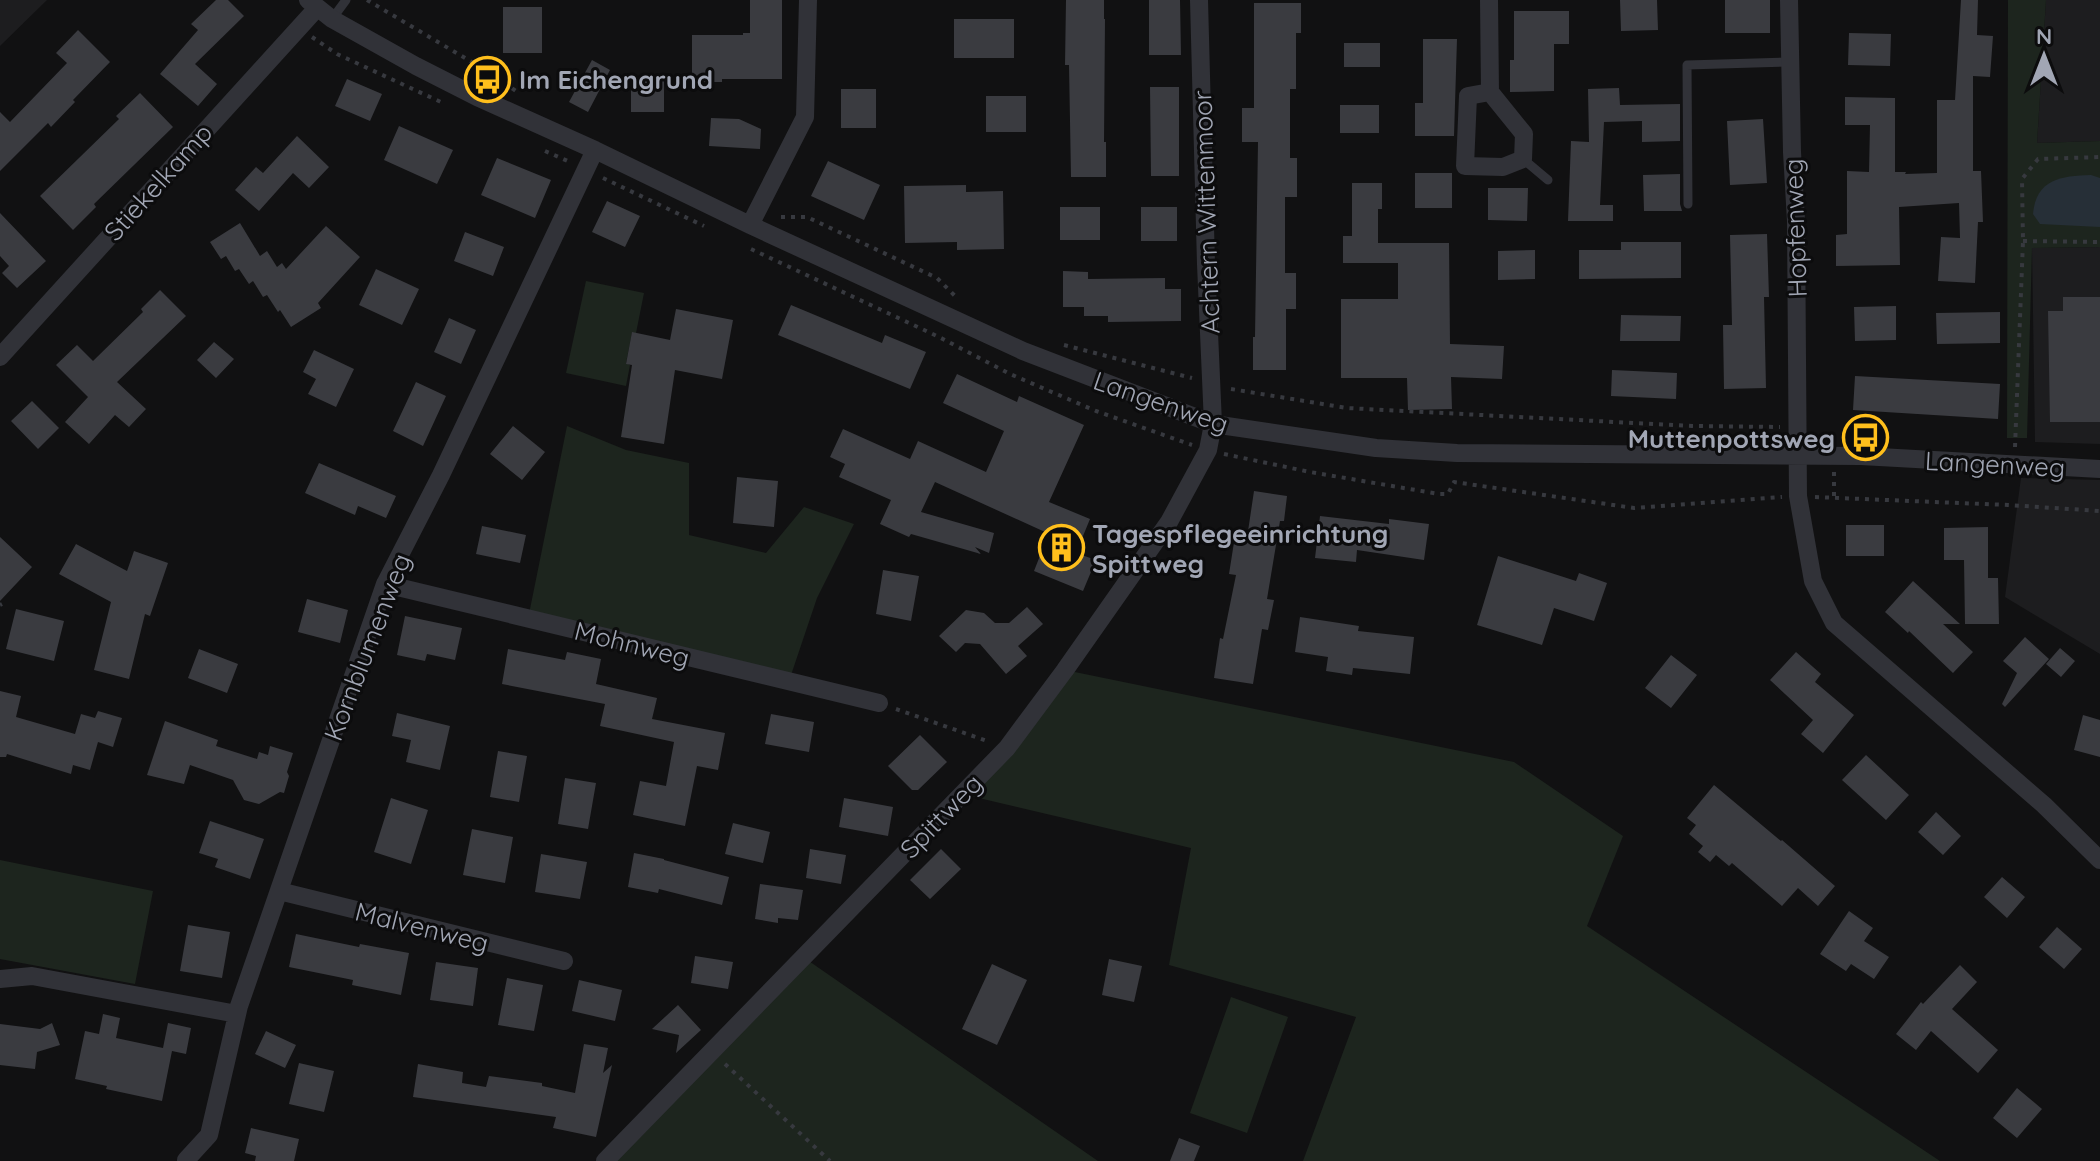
<svg xmlns="http://www.w3.org/2000/svg" width="2100" height="1161" viewBox="0 0 2100 1161" font-family="Quicksand,sans-serif">
<style>
.built{fill:#1d1d1f}
.green{fill:#1d251e}
.water{fill:#262f37}
.building{fill:#3a3b40}
.lines{fill:none;stroke-linecap:round;stroke-linejoin:round}
.path{stroke:#37393f;stroke-width:4;stroke-dasharray:4 6;stroke-linecap:butt}
.lane{stroke:#313238;stroke-width:9}
.street{stroke:#313238;stroke-width:18}
.labels{text-anchor:middle;dominant-baseline:central;stroke-width:6;stroke-linejoin:round;paint-order:stroke}
.poi-label{font-size:26px;font-weight:bold;fill:#a1a6b4;stroke:#0c0c0d;text-anchor:start}
.street-label{font-size:26px;fill:#a1a6b4;stroke:#0c0c0d}
</style>
<rect width="100%" height="100%" fill="#111112"/>
<!-- built -->
<path class="built" d="M0 0H47L0 46Z
M2046 0H2100V141L2037 143Z
M2100 247V444L2035 442 2032 248Z
M2021 478 2100 480V654L2005 597Z"/>
<!-- green -->
<path class="green" d="M2008 0H2046L2037 143 2100 141V247L2032 248 2027 438H2007Z
M586 281 644 293 636 333H632L626 363 630 365 626 386 566 373Z
M567 426 626 450 689 463V535L766 553 804 507 854 524 817 598 789 681 528 619Z
M1065 670 1514 762 1623 836 1587 926 1940 1161H1303L1356 1017 1169 965 1191 848 962 794Z
M0 860 153 891 135 984 0 959Z
M803 957 1098 1161H605Z
M1231 997 1288 1017 1247 1133 1190 1113Z"/>
<!-- water -->
<path class="water" d="M2091 175 2100 178V227L2040 224 2033 214C2036 179 2061 176 2091 175Z"/>
<!-- building -->
<path class="building" d="M216 0H228L244 16 195 64 217 84 198 106 160 74 198 30 191 24Z
M750 0H782V79H722V82H692V35H743V33H750Z
M1066 0H1104V19H1105L1104 142H1106V177H1071L1069 65H1065Z
M1149 0H1180L1181 55H1149Z
M1620 0H1657L1658 30 1621 31Z
M1725 0H1770V33H1725Z
M1961 0H1978L1977 35 1993 36 1990 77 1973 76V171H1981L1983 222H1978L1975 283 1938 281 1941 237 1960 238 1959 203 1899 207 1900 265 1836 266V235L1847 234V171L1869 172 1870 125H1845V97L1895 98V172H1906L1905 174 1937 173V100H1955Z
M1254 3H1301V33H1296V89H1290V158H1297V197H1285V273H1296V309H1286V370H1253V337H1255L1258 142H1242V108H1254Z
M503 7H542V53H503Z
M1514 11H1569V44H1554V91L1510 92V60H1514Z
M954 19H1014V58H954Z
M78 30 110 62 73 100 75 102 51 127 48 123 0 171V112L10 122 67 63 56 53Z
M1849 33 1891 34 1890 66 1848 65Z
M1423 39H1457L1454 136H1415V103H1423Z
M1344 43H1380V67H1344Z
M592 60 610 70 588 112 569 102Z
M347 79 382 94 370 121 335 106Z
M631 80H664V112H631Z
M1150 87H1179V176H1151Z
M1619 88 1620 105 1680 104V141L1642 142V121L1604 122 1600 205H1613V221H1568L1571 141 1589 142 1588 89Z
M841 89H876V128H841Z
M140 93 173 127 94 204 96 207 73 230 40 196 119 119 116 116Z
M986 96H1026V132H986Z
M1340 105H1379V133H1340Z
M711 118 739 119 761 129 760 149 709 146Z
M1763 119 1767 183 1730 185 1727 121Z
M399 126 453 150 437 184 384 160Z
M297 136 329 167 309 188 293 173 259 211 235 190 256 167 263 173Z
M497 158 551 180 535 218 481 195Z
M828 161 880 185 864 220 811 196Z
M1415 173H1452V208H1415Z
M1680 174V204L1682 211H1644L1643 175Z
M1352 183H1382V209H1378V243H1449L1450 344 1504 346 1502 379 1451 377 1452 409 1408 410 1407 378H1341V299H1398V263H1343V236H1352Z
M966 185V192L1003 191 1004 249 957 250V242L905 243 904 186Z
M1488 188H1528L1527 221 1488 220Z
M607 201 640 216 625 247 592 232Z
M1060 207H1100V240H1060Z
M1141 207H1177V241H1141Z
M0 213 46 261 17 288 2 273 9 266 0 256Z
M240 223 260 256 267 251 277 267 282 263 286 269 326 226 360 257 318 303 321 308 291 327 280 310 278 312 267 295 263 297 253 281 249 284 239 269 235 271 226 256 221 259 210 242Z
M465 232 504 247 493 276 454 261Z
M1767 234 1769 297H1764L1766 388 1724 389 1723 325H1732L1730 235Z
M1621 242H1681V278L1579 279V250H1621Z
M1535 250V279L1498 280V251Z
M376 269 419 289 402 325 359 305Z
M1063 271 1088 272V279L1165 278V289H1181V321L1108 322V316H1084V307H1063Z
M160 290 186 316 117 382 146 409 129 427 115 415 89 444 65 422 88 397 56 365 77 345 93 361 143 312 141 309Z
M2063 297H2100V422H2050L2048 311H2063Z
M791 305 882 343 885 335 926 352 910 389 778 335Z
M1896 306V340L1855 341 1854 307Z
M676 309 733 320 722 379 675 370 664 444 621 437 632 365 626 364 632 332 670 340Z
M2000 312V343L1937 344 1936 313Z
M1621 315 1681 316 1680 341H1620Z
M449 318 476 330 461 364 434 352Z
M214 342 234 359 216 378 197 360Z
M314 350 354 369 336 407 308 394 316 379 303 372Z
M1612 370 1677 373 1676 399 1611 396Z
M957 374 1017 402 1019 396 1084 425 1049 502 1090 519 1076 553 1096 560 1083 591 1034 571 1045 543 1042 541 1045 532 935 482 921 512 994 533 989 553 975 547 981 554 911 534 909 537 880 524 891 500 839 477 845 464 830 457 843 429 910 459 918 441 986 472 1004 431 943 403Z
M1855 376 2000 384 1998 419 1853 410Z
M416 382 446 396 423 446 393 431Z
M32 401 59 428 38 449 11 421Z
M513 426 545 452 522 480 490 454Z
M319 463 396 496 386 518 358 506 355 515 305 493Z
M737 477 778 481 774 527 733 523Z
M1254 491 1287 496 1284 521H1280L1267 599 1274 600 1268 630 1262 629 1253 684 1214 678 1220 638 1223 639 1236 575 1229 574 1235 536 1247 538Z
M1320 516 1389 524V519L1429 524 1424 560 1357 550 1356 562 1315 558Z
M1846 525H1884V556H1846Z
M482 526 526 535 520 563 476 554Z
M1988 527V578H1998L1999 624H1965L1964 560H1944V528Z
M0 537 32 567 0 601Z
M76 544 127 571 134 551 168 563 150 616 145 614 129 679 94 670 111 602 59 574Z
M1498 556 1576 581 1579 573 1607 583 1594 621 1554 608 1542 645 1477 625Z
M883 570 919 576 911 621 876 614Z
M1913 581 1960 624H1943L1973 652 1953 673 1909 631 1908 633 1885 612Z
M307 599 348 610 340 643 298 632Z
M1027 607 1043 624 1018 646 1027 656 1006 674 980 644 965 643 956 652 939 636 966 610 984 613 995 623H1009Z
M16 609 64 621 54 661 6 649Z
M405 616 462 628 455 660 427 654 425 661 397 655Z
M1300 617 1359 626 1358 631 1414 637 1410 674 1353 668 1352 675 1326 671 1328 657 1295 652Z
M2025 637 2049 659 2005 707 2002 704 2017 673 2003 661Z
M2060 648 2075 661 2061 677 2046 664Z
M199 649 238 664 227 693 188 678Z
M508 649 565 660 567 652 601 659 596 684 657 698 652 719 725 733 718 770 697 766 685 826 633 815 640 781 666 786 674 742 600 726 605 704 502 684Z
M1796 652 1821 674 1815 682 1854 715 1823 753 1801 734 1813 720 1770 680Z
M1671 655 1697 675 1671 708 1645 688Z
M0 691 21 696 16 717 75 734 81 714 95 718 98 711 122 718 113 747 98 742 90 770 73 765 71 774 7 754 6 757H0Z
M397 713 450 726 440 770 406 762 411 740 392 736Z
M771 714 814 722 809 752 765 744Z
M2083 715 2100 720V757L2074 750Z
M165 721 218 740 216 746 257 759 259 752 268 755 270 746 293 753 287 772 289 776 284 793 280 792 259 804 244 800 233 780 190 765 184 784 147 775Z
M920 735 947 762 918 790H912L888 766Z
M498 751 527 756 519 802 490 797Z
M1866 755 1909 795 1886 820 1842 780Z
M565 778 596 783 588 829 558 824Z
M1714 785 1781 841 1782 840 1835 886 1818 906 1798 888 1782 906 1732 863 1729 866 1716 855 1710 862 1698 852 1703 846 1689 834 1696 825 1687 818Z
M391 798 428 810 411 864 374 852Z
M844 798 893 807 888 836 839 827Z
M1936 812 1961 836 1943 855 1918 832Z
M210 821 264 839 250 879 215 867 218 859 199 853Z
M733 823 770 832 763 863 725 854Z
M472 829 513 837 505 883 463 875Z
M810 849 846 855 841 884 806 878Z
M941 849 961 869 930 899 910 880Z
M634 853 664 859V860L729 877 722 905 659 889 658 893 628 887Z
M541 854 587 862 580 899 535 892Z
M2002 877 2025 897 2007 918 1984 897Z
M760 884 803 890 798 920 778 918V923L755 919Z
M1849 911 1873 928 1864 941 1889 957 1874 979 1851 964 1846 971 1820 954Z
M188 925 230 932 222 978 180 971Z
M2057 927 2082 949 2064 969 2039 947Z
M296 934 359 947 360 944 409 953 401 995 352 985 353 980 289 967Z
M695 956 733 962 728 989 691 983Z
M1109 959 1142 966 1134 1002 1102 995Z
M436 962 478 968 473 1006 430 1000Z
M992 964 1027 980 997 1045 962 1029Z
M1960 965 1977 982 1952 1009 1998 1050 1978 1073 1931 1031 1916 1050 1896 1034 1921 1002 1923 1004Z
M507 978 543 985 534 1031 498 1025Z
M579 980 622 990 615 1021 572 1011Z
M678 1005 701 1030 676 1053 679 1035 652 1029Z
M103 1014 120 1018 116 1038 163 1048 168 1023 191 1028 186 1054 172 1051 162 1101 106 1089 107 1086 75 1079 85 1031 99 1034Z
M52 1023 60 1045 37 1052 35 1069 0 1065V1024L40 1029Z
M266 1031 296 1045 285 1068 255 1054Z
M584 1044 608 1048 603 1073 612 1065 596 1137 553 1128 556 1117 413 1097 418 1064 463 1072 462 1083 486 1087 489 1076 542 1083V1086L575 1093Z
M299 1063 334 1071 324 1112 289 1104Z
M2017 1088 2042 1109 2017 1138 1993 1118Z
M251 1128 299 1139 294 1161H255L256 1156 245 1153Z
M1179 1138 1200 1146 1194 1161H1170Z"/>
<g class="lines">
<!-- path -->
<path class="path" d="M367 0 492 74 520 94
M312 37 337 54 443 103
M545 151 570 162
M603 178 704 226
M781 217H807L937 278 958 299
M2023 241 2100 242
M751 249 939 337 1010 374 1096 411 1192 445
M1064 345 1192 378
M1231 389 1347 408 1692 426 1780 427
M2015 447 2023 241 2022 179 2038 159 2100 157
M1224 454 1310 472 1439 494H1448L1454 482 1634 508 1782 497
M1834 472V498
M1815 497 2008 505 2100 511
M0 605 2 604
M896 709 990 742
M725 1064 830 1161"/>
<!-- lane -->
<path class="lane" d="M332 19 346 0
M1523 159 1548 180
M1688 204 1687 65 1789 62"/>
<!-- street -->
<path class="street" d="M308 0 332 19 416 66 477 97 595 150 750 225 1023 351 1213 424 1376 448 1457 453 1861 456 2100 469
M1489 0 1490 92 1524 134 1523 159 1503 167 1465 166 1468 96 1490 92
M1789 0 1792 152 1796 221 1798 496 1813 581 1834 623 2044 805 2100 860
M750 225 805 117 808 0
M0 357 317 8
M385 584 879 703
M279 891 564 961
M0 979 32 976 237 1014
M186 1160 209 1135 239 1006 385 584 441 475 595 150
M605 1161 1007 748 1065 670 1169 522 1208 450 1213 424 1206 264 1199 0"/>
</g>
<!-- icons -->
<defs>
<symbol id="bus-ring" viewBox="-11 -11 22 22"><circle r="9.5" fill="#0c0c0d" stroke="#ffbf1c" stroke-width="1.5"/><path d="M-5-6H5V4H4V6H2V4H-2V6H-4V4H-5ZM-3.5-4V0h7V-4ZM-3.5 1.2v1.5H-2V1.2ZM2 1.2v1.5H3.5V1.2Z" fill="#ffbf1c"/></symbol>
<symbol id="building-ring" viewBox="-11 -11 22 22"><circle r="9.5" fill="#0c0c0d" stroke="#ffbf1c" stroke-width="1.5"/><path d="M-4-6H4V6H1V3H-1V6H-4ZM-2.5-4.3h1.7v1.8h-1.7ZM.8-4.3h1.7v1.8H.8ZM-2.5-1h1.7V.8h-1.7ZM.8-1h1.7V.8H.8Z" fill="#ffbf1c"/></symbol>
</defs>
<g fill-rule="evenodd">
<use href="#bus-ring" x="462" y="54" width="51" height="51"/>
<use href="#bus-ring" x="1840" y="412" width="51" height="51"/>
<use href="#building-ring" x="1036" y="522" width="51" height="51"/>
</g>
<g class="labels">
<!-- poi labels -->
<g class="poi-label">
<text x="519" y="79">Im Eichengrund</text>
<text x="1835" y="438" text-anchor="end">Muttenpottsweg</text>
<text x="1092" y="533">Tagespflegeeinrichtung<tspan x="1092" dy="30">Spittweg</tspan></text>
</g>
<!-- street labels -->
<g class="street-label">
<text transform="translate(158 182) rotate(-48)">Stiekelkamp</text>
<text transform="translate(1206 212) rotate(-92)">Achtern Wittenmoor</text>
<text transform="translate(1795 228) rotate(-92)">Hopfenweg</text>
<text transform="translate(1161 402) rotate(19)">Langenweg</text>
<text transform="translate(1995 464) rotate(3)">Langenweg</text>
<text transform="translate(632 644) rotate(14)">Mohnweg</text>
<text transform="translate(367 647) rotate(-69)">Kornblumenweg</text>
<text transform="translate(941 816) rotate(-46)">Spittweg</text>
<text transform="translate(422 927) rotate(14)">Malvenweg</text>
</g>
</g>
<!-- north arrow -->
<g transform="translate(2044 56)" stroke="#0c0c0d" stroke-width="6" paint-order="stroke">
<path d="M0-6L14 30L0 20L-14 30Z" fill="#a1a6b4"/>
<text y="-12" font-size="22" font-weight="bold" text-anchor="middle" fill="#a1a6b4">N</text>
</g>
</svg>
